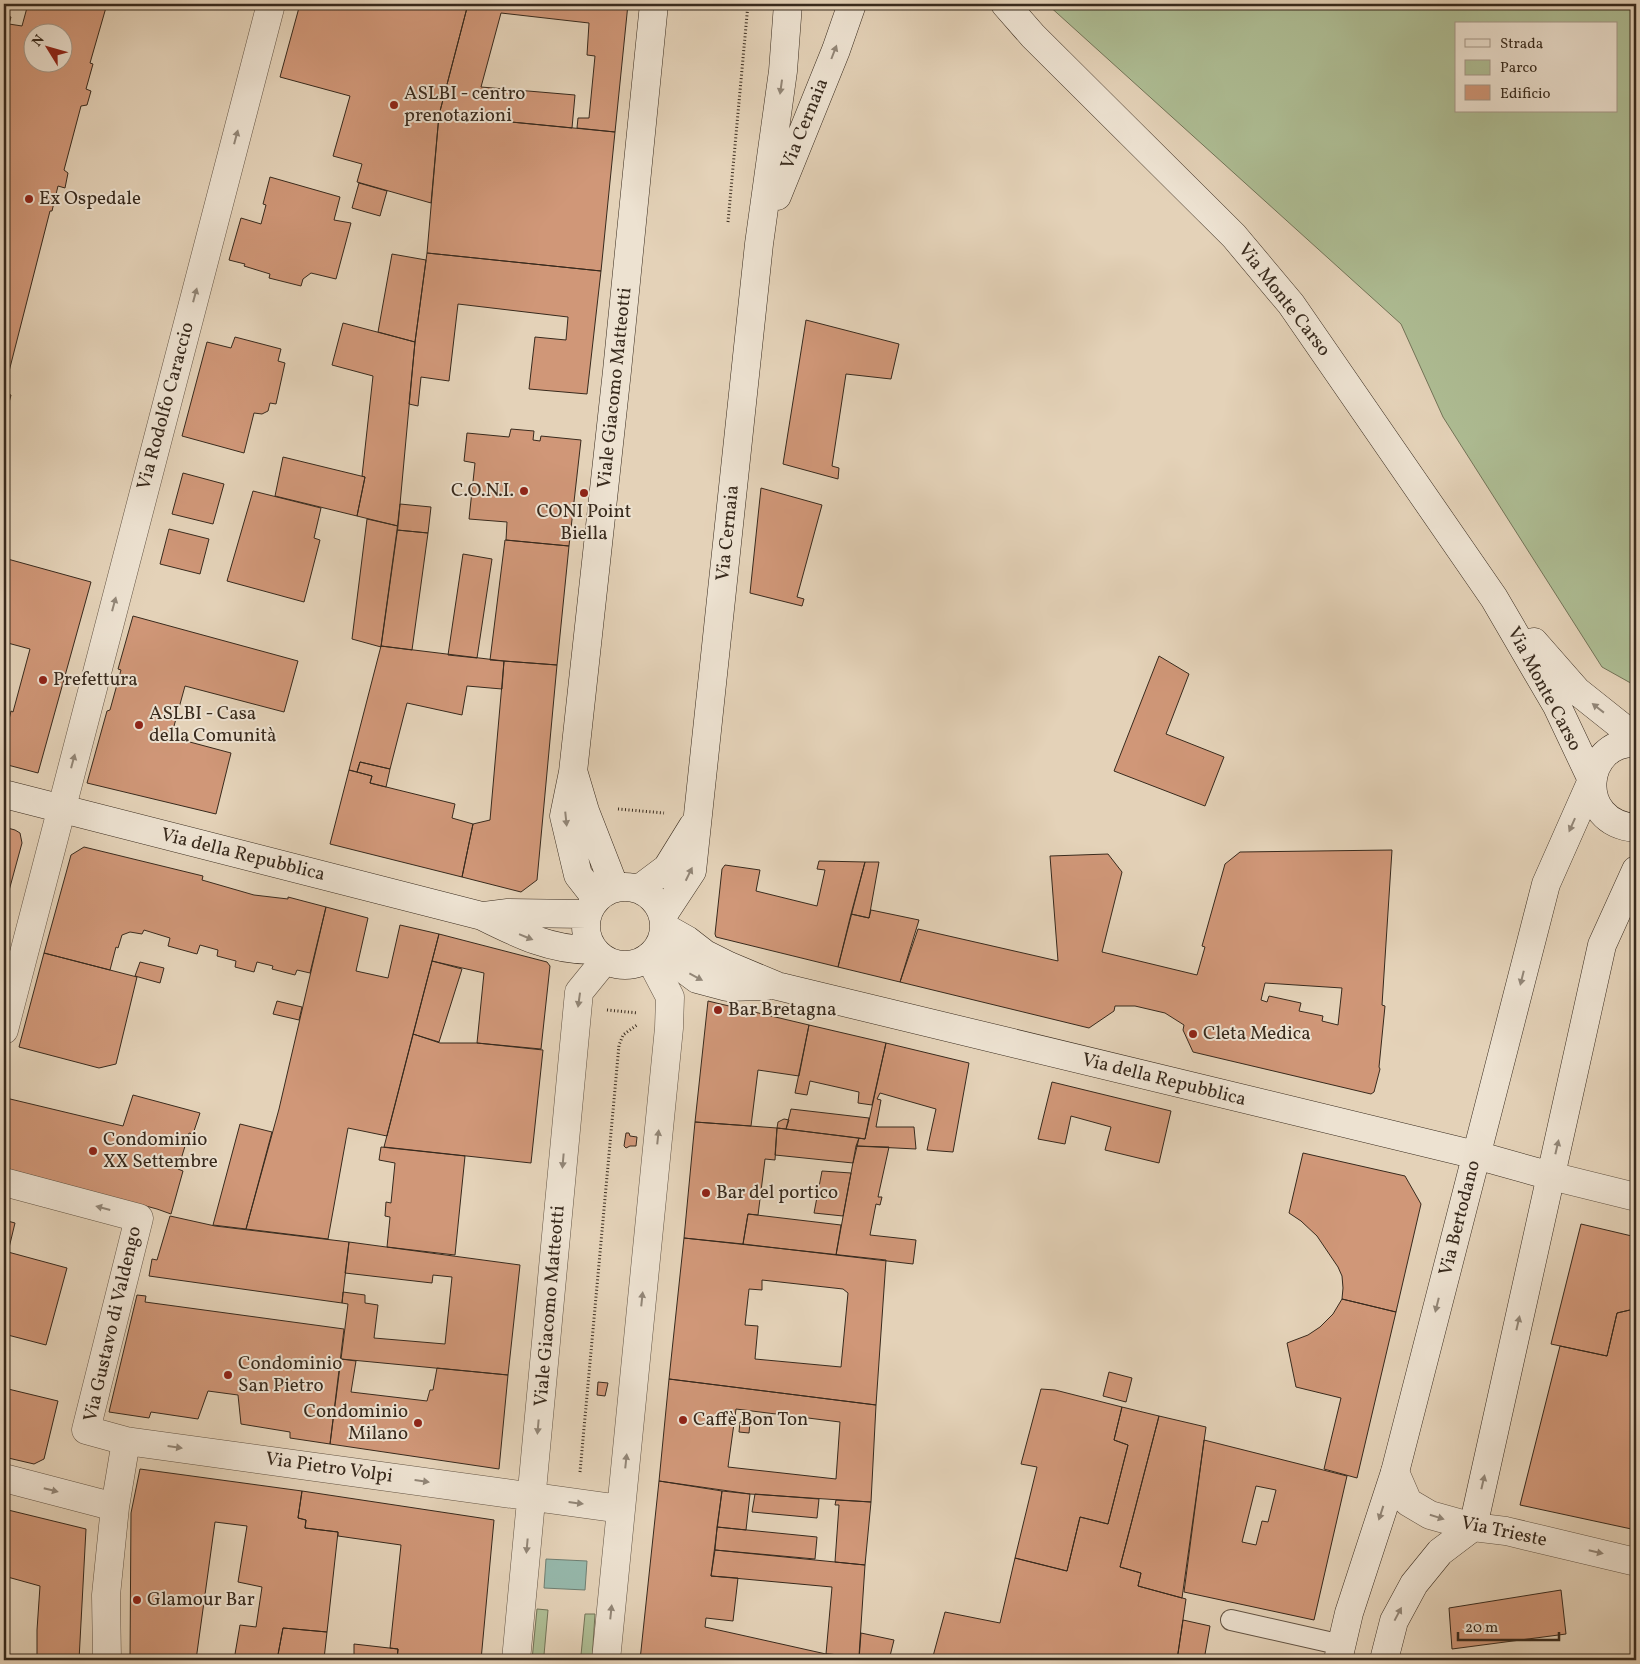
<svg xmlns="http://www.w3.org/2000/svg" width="1640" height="1664" viewBox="0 0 1640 1664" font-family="Vollkorn,serif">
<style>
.green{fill:#aebd94;stroke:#737458;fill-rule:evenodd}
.water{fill:#96b8ab;stroke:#707f72}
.building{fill:#d09778;stroke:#382a1d;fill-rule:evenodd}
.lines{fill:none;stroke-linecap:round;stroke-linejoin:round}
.lane-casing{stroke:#635444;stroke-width:22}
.street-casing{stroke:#635444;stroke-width:29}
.secondary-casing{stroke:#382a1d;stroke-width:29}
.path{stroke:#382a1d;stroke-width:3;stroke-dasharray:1 2.5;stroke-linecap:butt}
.lane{stroke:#ede2d1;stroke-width:20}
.street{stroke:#ede2d1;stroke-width:28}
.secondary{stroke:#ede2d1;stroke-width:28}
.oneway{fill:#928677}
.poi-dot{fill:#8f2418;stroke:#ede2d1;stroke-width:2}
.labels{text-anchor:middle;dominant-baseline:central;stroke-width:4;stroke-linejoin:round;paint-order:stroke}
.poi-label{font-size:19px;fill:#382a1d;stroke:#ede2d1;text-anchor:start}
.street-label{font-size:19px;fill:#382a1d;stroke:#ede2d1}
</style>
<rect width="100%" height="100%" fill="#e4d2b8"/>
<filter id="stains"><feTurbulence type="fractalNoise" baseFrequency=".004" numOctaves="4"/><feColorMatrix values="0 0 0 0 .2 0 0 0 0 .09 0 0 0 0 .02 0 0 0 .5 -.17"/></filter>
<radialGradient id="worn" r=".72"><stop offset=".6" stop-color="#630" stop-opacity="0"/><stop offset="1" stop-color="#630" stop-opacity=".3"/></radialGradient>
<!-- green -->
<path class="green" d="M1047 4H1636V686L1602 667 1443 417 1401 324ZM1456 24H1616V111H1456Z
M537 1609 548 1610 544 1655 539 1660H532Z
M585 1614H595L592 1660H587L581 1655Z"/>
<!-- water -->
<path class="water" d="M546 1559 587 1561 585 1590 544 1588Z"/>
<!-- building -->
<path class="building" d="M28 4H107L90 63 93 64 86 89 91 91 87 105 81 106 64 170 68 173 65 188 58 186 52 211H50L4 391V62L6 53H4V15L11 17 9 24 22 26ZM32 32H62V62H32Z
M300 4H468L439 115 431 203 357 182 362 164 333 156 350 96 280 77Z
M468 4H628L615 132 577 128 578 118H589L595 56 587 55 589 23 501 13 481 87 575 95 572 128 439 115Z
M439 115 615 132 601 271 427 253Z
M270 177 340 197 334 220 351 223 336 279 311 273 303 279 301 286 269 278 270 274 244 266 245 264 229 260 241 218 261 224 266 205 263 204Z
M359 183 387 191 380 216 352 208Z
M427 253 601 271 587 394 529 389 535 337 566 340 568 317 458 304 449 381 421 377 418 406 409 404 415 342Z
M392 254 426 260 415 342 378 332Z
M806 320 899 344 891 379 846 374 832 466 839 468 838 479 783 464Z
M343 323 415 342 398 526 357 516 365 477 362 476 373 376 332 365Z
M235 337 281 349 278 361 285 363 276 404 270 403 268 411 262 414 254 413 244 453 182 436 207 342 231 348Z
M4 393 11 395 4 422Z
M511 429 534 431 533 440 540 441 541 436 581 440 569 546 506 540 507 522 469 519 475 463 464 461 467 433 509 437Z
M283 457 365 477 357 516 275 496Z
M183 473 224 484 213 524 172 514Z
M761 488 822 505 797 597 804 599 802 606 750 593Z
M253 491 321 508 314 538 320 540 304 602 227 581Z
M400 504 431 507 428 533 397 530Z
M367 519 398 526 381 647 352 639Z
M169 529 209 539 200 574 160 564Z
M397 530 428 533 412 650 381 646Z
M505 540 569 546 557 665 490 660Z
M463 554 492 559 477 658 448 655Z
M4 558 91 582 38 773 4 764V741L11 711 13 712 30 649 4 642Z
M133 616 298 661 284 712 185 686 171 737 231 753 216 814 87 783 107 711 110 710 121 670 118 669Z
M381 646 504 661 502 689 467 686 462 715 407 703 390 769 360 762 357 772 349 770Z
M1159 656 1189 674 1166 734 1224 757 1205 806 1114 771Z
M504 661 557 665 537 880 521 892 462 877 473 824 490 820Z
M360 762 390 769 386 787 370 783 372 776 357 772Z
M349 770 372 776 370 783 455 804 452 818 473 824 462 877 330 844Z
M4 827 15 830 20 833 22 843 4 909Z
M84 847 203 876 202 880 254 895 288 899V897L326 907 310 973 297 970 295 975 272 969 273 966 257 962 254 972 235 967 236 961 217 956 218 950 200 945 197 954 168 946 170 938 144 930 142 934 130 932 122 935 118 948 116 947 110 970 44 953 71 855Z
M1392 850 1382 1005 1385 1006 1379 1067 1380 1069 1374 1092 1371 1094 1193 1052 1183 1030 1184 1025 1165 1013 1135 1006H1115L1114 1011 1089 1028 900 982 918 929 1058 961 1050 856 1108 854 1122 872 1102 952 1197 975 1205 947 1202 946 1225 864 1240 852ZM1265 983 1342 988 1338 1025 1322 1021 1323 1016 1299 1011 1301 1003 1269 996 1267 1002 1261 1000Z
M819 861 865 862 838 967 716 937 715 934 722 869 725 865 760 870 756 891 817 906 825 870 817 869Z
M865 862H879L869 918 851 914Z
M326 907 368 918 356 971 388 978 400 925 439 934 387 1136 348 1128 328 1239 246 1229 279 1109Z
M871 910 919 920 900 982 838 967 851 914 869 918Z
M439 934 547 962 550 966 541 1049 477 1043 484 973 432 961Z
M44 953 137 977 116 1064 99 1068 19 1047Z
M432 961 462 969 439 1042 413 1034Z
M140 962 164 968 160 983 135 976Z
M277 1001 302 1007 299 1020 273 1014Z
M708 1001 809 1025 799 1076 758 1070 751 1126 695 1122Z
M809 1025 886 1043 872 1105 858 1103 859 1092 810 1081 807 1095 795 1093Z
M413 1034 440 1043H477L543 1050 531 1163 384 1147Z
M886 1043 969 1063 953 1152 927 1150 936 1109 880 1093 877 1099 881 1100 876 1127H914L916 1149 856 1146 859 1138 865 1139Z
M1052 1082 1171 1111 1159 1163 1105 1150 1111 1127 1071 1116 1065 1144 1038 1139Z
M133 1095 200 1113 193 1134 189 1133 178 1169 183 1171 171 1214 157 1209 4 1168V1105L6 1098 123 1126Z
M791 1109 869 1118 865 1139 786 1129Z
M784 1119 789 1120 786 1129 777 1128 778 1122Z
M695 1122 777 1128 775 1160 765 1159 758 1215 748 1214 743 1244 684 1238Z
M240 1124 272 1132 246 1229 213 1225Z
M777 1128 859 1138 853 1163 775 1155Z
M626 1133H629L630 1136 637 1137 636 1146H630L626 1148 624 1146Z
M856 1146 889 1147 878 1197H882L880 1205 876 1204 870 1235 916 1240 913 1264 836 1255Z
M381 1147 465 1156 455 1255 387 1247 390 1217 385 1216 386 1202 391 1203 395 1163 379 1160Z
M1303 1153 1405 1176 1421 1204 1396 1312 1342 1299 1343 1288 1342 1276 1338 1267 1317 1236 1301 1221 1289 1213Z
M822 1171 851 1173 843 1216 814 1213Z
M748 1214 841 1225 836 1255 743 1244Z
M170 1216 215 1226 349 1242 342 1303 149 1276 152 1259 157 1260Z
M4 1220 15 1223 8 1252 67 1268 46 1345 4 1334Z
M1581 1224 1636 1237V1312L1630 1310 1617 1313 1607 1356 1551 1344Z
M684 1238 886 1260 876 1405 669 1379ZM762 1280 843 1289 848 1293 841 1367 755 1359 758 1326 745 1325 749 1289 762 1290Z
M349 1242 520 1265 508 1375 341 1359 348 1304 342 1303 343 1292 365 1295V1303L378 1305 374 1338 445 1344 452 1277 433 1275 432 1283 345 1273Z
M137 1295 146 1296 145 1302 344 1329 330 1444 290 1438V1432L241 1424 238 1395 208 1391 198 1419 151 1412 149 1418 109 1412Z
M1342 1299 1396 1312 1357 1478 1324 1469 1341 1398 1296 1387 1287 1343 1308 1335 1320 1327 1333 1314Z
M1630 1310 1636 1312V1530L1520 1505 1560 1346 1607 1356 1617 1313Z
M341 1359 356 1361 351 1392 427 1401 430 1390H433L437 1368 508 1375 499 1469 330 1444Z
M1109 1372 1132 1378 1126 1402 1103 1396Z
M669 1379 876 1405 871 1502 750 1494 659 1481ZM736 1409 840 1422 836 1479 728 1467Z
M598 1382 608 1383 605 1396 597 1395Z
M4 1388 58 1401 44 1459 34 1464 4 1457Z
M1041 1389 1055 1390 1122 1407 1114 1440 1128 1445 1108 1524 1080 1517 1067 1571 1015 1558 1037 1467 1021 1464Z
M1122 1407 1159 1416 1120 1567 1141 1573 1138 1586 1186 1599 1177 1660H932L945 1612 1000 1623 1015 1558 1067 1571 1080 1517 1108 1524 1128 1445 1114 1440Z
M1159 1416 1206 1427 1182 1598 1138 1586 1141 1573 1120 1567Z
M740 1422 750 1423 749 1433 739 1432Z
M1204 1440 1347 1476 1314 1620 1184 1592ZM1256 1486 1276 1490 1268 1522 1262 1521 1256 1545 1242 1542Z
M140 1469 302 1491 298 1518 306 1520 305 1528 338 1532 327 1632 283 1628 277 1660H234L240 1625 256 1627 262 1587 238 1582 247 1526 215 1522 196 1660H130L131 1513Z
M659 1481 722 1491 711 1576 738 1578 733 1621 706 1618 705 1627 826 1654 859 1656V1660H640Z
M302 1491 494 1520 481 1660H397L398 1649 390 1648 401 1545 338 1536V1532L305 1528 306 1520 298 1518Z
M722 1491 750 1494 746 1530 717 1527Z
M755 1494 819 1499 817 1518 752 1512Z
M836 1500 871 1502 865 1565 835 1562 839 1505H835Z
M4 1509 86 1529 79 1660H37V1630L40 1586 4 1576Z
M717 1527 817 1537 815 1559 715 1550Z
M715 1550 865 1565 859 1656 826 1654 832 1587 711 1576Z
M1561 1590 1566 1634 1452 1649 1449 1608Z
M1183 1620 1210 1626 1204 1660H1177Z
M283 1628 327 1632 324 1659 277 1660Z
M861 1633 894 1640 889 1660H859Z
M354 1644 398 1649 397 1660H354Z"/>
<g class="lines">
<defs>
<path id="lane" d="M1231 1620 1342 1645"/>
<path id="street" d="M4 1030 271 4
M1551 1176 1636 1197
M4 1182 139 1218 86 1430 126 1441 115 1507 106 1595 107 1660
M126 1441 621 1509
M1395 1472 1408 1502 1430 1515 1473 1527 1506 1531 1636 1562
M4 1478 115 1507
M516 1660 579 992 605 960
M606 1660 669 1028 670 997 649 957"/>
<path id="secondary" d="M1005 4 1033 36 1234 236 1291 304 1494 598 1557 706 1592 780 1546 884 1395 1472 1349 1613 1338 1660
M777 196 836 50 852 4
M1534 642 1577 691 1636 738
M1636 743C1583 740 1573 823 1636 828
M574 774 585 811 615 888
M4 794 482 916C518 934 552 951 594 950
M586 926a39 39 0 1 1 78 0a39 39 0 1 1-78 0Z
M639 889 667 868 693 826
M596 898 578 875 564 816 573 772 617 371 654 4
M663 915 692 871 759 244 783 71 788 4
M484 916 508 913 587 914
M664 927 687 940 705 954 729 966 777 986 1476 1155 1551 1176
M657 949 697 979 727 987 766 986
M1384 1660 1394 1621 1414 1584 1440 1552 1473 1527 1602 945 1636 870"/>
</defs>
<!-- lane casing -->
<use href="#lane" class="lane-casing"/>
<!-- street casing -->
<use href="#street" class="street-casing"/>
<!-- secondary casing -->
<use href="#secondary" class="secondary-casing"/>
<!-- path -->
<path class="path" d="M728 222 748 4
M618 809 664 813
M607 1010 638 1013
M580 1472 619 1045 623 1035 637 1025"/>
<!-- lane -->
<use href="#lane" class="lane"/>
<!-- street -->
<use href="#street" class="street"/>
<!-- secondary -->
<use href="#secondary" class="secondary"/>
</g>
<!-- one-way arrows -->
<defs><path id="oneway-solid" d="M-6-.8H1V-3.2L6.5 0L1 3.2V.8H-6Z" transform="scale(1.25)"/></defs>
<g class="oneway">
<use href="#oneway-solid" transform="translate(834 52) rotate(-69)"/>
<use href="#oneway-solid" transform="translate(781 87) rotate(98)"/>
<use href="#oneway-solid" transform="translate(236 137) rotate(-75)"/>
<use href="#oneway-solid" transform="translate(195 295) rotate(-75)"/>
<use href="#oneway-solid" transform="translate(114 604) rotate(-75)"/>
<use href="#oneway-solid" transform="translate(1598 708) rotate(-142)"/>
<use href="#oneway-solid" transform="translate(73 761) rotate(-75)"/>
<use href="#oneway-solid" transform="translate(566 819) rotate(84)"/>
<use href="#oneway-solid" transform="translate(1572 825) rotate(114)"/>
<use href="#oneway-solid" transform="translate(689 874) rotate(-64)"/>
<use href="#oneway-solid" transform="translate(526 937) rotate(22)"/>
<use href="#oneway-solid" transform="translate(696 977) rotate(28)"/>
<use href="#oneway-solid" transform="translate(1522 978) rotate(104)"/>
<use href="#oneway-solid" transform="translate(579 1000) rotate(98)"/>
<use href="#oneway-solid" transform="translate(658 1137) rotate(-84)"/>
<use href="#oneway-solid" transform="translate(1557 1147) rotate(-77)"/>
<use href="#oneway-solid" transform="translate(563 1161) rotate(95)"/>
<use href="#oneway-solid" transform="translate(103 1208) rotate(-165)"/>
<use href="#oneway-solid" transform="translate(642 1299) rotate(-84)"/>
<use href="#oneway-solid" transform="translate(1437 1305) rotate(104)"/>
<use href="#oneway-solid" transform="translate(1518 1323) rotate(-77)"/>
<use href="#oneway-solid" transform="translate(538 1427) rotate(95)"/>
<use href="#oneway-solid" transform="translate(175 1447) rotate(8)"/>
<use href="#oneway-solid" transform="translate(626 1461) rotate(-84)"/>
<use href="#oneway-solid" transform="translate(422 1481) rotate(8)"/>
<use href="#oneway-solid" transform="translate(1483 1482) rotate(-77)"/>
<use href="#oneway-solid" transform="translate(51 1490) rotate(14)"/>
<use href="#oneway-solid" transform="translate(576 1503) rotate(7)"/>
<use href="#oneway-solid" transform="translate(1381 1513) rotate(108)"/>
<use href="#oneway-solid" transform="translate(1437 1517) rotate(17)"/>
<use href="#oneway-solid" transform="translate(527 1546) rotate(95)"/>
<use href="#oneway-solid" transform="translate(1596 1552) rotate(13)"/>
<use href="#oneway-solid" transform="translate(611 1612) rotate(-84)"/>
<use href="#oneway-solid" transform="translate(1398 1614) rotate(-62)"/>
</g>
<!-- markers -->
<g class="poi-dot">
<circle cx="394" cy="105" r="5"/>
<circle cx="29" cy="199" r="5"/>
<circle cx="524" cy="491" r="5"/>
<circle cx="584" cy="493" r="5"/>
<circle cx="43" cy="680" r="5"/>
<circle cx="139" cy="725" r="5"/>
<circle cx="718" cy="1010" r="5"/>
<circle cx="1193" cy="1034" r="5"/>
<circle cx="93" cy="1151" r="5"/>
<circle cx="706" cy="1193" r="5"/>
<circle cx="228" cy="1375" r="5"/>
<circle cx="683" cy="1420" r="5"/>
<circle cx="418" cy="1423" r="5"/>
<circle cx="137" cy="1600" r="5"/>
</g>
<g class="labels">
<!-- poi labels -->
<g class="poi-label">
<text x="404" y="94">ASLBI - centro<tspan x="404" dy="22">prenotazioni</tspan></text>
<text x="39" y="199">Ex Ospedale</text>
<text x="514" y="491" text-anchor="end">C.O.N.I.</text>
<text x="584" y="512" text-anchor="middle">CONI Point<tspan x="584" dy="22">Biella</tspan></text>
<text x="53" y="680">Prefettura</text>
<text x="149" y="714">ASLBI - Casa<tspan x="149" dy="22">della Comunità</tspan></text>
<text x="728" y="1010">Bar Bretagna</text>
<text x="1203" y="1034">Cleta Medica</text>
<text x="103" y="1140">Condominio<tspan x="103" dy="22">XX Settembre</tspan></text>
<text x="716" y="1193">Bar del portico</text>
<text x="238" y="1364">Condominio<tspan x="238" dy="22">San Pietro</tspan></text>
<text x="408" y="1412" text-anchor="end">Condominio<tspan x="408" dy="22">Milano</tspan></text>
<text x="693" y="1420">Caffè Bon Ton</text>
<text x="147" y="1600">Glamour Bar</text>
</g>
<!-- street labels -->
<g class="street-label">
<text transform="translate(805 124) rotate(-68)">Via Cernaia</text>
<text transform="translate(1284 300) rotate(52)">Via Monte Carso</text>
<text transform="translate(615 388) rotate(-84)">Viale Giacomo Matteotti</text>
<text transform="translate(166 406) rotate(-75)">Via Rodolfo Caraccio</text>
<text transform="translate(728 533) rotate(-84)">Via Cernaia</text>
<text transform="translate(1544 689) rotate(62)">Via Monte Carso</text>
<text transform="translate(243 855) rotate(14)">Via della Repubblica</text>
<text transform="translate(1164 1080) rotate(14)">Via della Repubblica</text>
<text transform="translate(1460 1218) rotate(-76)">Via Bertodano</text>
<text transform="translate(550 1306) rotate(-85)">Viale Giacomo Matteotti</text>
<text transform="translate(113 1324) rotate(-77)">Via Gustavo di Valdengo</text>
<text transform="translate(329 1468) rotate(8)">Via Pietro Volpi</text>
<text transform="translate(1504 1532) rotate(12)">Via Trieste</text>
</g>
</g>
<!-- margin -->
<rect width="1640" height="1664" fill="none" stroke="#e4d2b8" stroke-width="20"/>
<rect x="5" y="5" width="1630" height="1654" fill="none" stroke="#382a1d" stroke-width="2.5"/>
<rect x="10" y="10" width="1620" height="1644" fill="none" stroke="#382a1d"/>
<!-- legend -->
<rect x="1455" y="22" width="162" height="90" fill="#ede2d1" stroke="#a59889"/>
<rect x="1465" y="39" width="25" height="8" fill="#ede2d1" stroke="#a59889"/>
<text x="1500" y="48" font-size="15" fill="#382a1d">Strada</text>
<rect x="1465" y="60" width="25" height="15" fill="#aebd94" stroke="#a59889"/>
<text x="1500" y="72" font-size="15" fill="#382a1d">Parco</text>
<rect x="1465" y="85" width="25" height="15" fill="#d09778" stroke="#a59889"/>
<text x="1500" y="98" font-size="15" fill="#382a1d">Edificio</text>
<!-- north arrow -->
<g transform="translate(48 48) rotate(307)"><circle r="24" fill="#ede2d1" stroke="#a59889"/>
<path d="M0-4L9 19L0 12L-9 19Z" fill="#8f2418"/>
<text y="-8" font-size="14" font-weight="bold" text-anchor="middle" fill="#382a1d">N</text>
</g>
<!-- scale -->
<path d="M1458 1632v8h101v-8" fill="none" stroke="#382a1d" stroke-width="2.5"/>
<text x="1465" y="1632" font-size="15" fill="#382a1d" stroke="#ede2d1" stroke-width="4" paint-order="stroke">20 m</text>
<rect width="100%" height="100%" filter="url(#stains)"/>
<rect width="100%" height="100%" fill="url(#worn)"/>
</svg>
